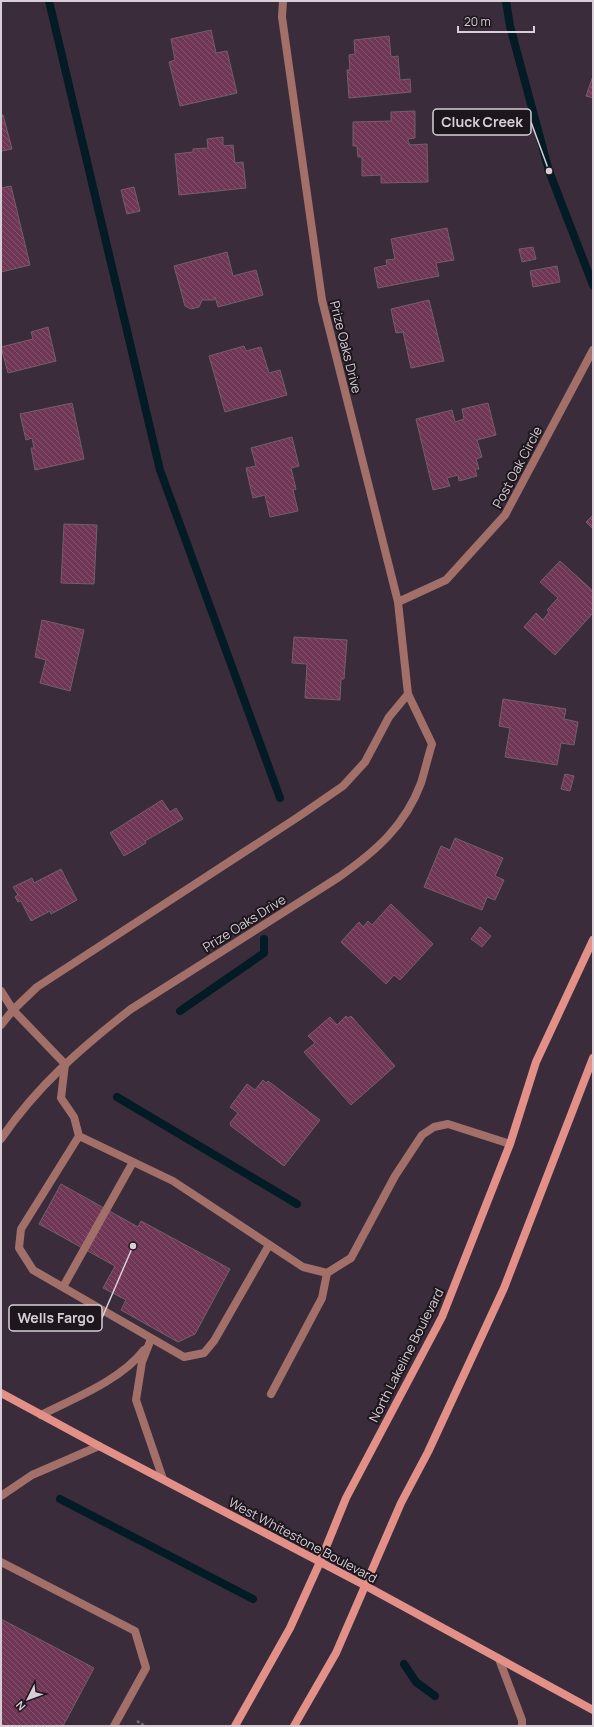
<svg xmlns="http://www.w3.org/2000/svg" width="594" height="1727" viewBox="0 0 594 1727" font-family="Manrope,sans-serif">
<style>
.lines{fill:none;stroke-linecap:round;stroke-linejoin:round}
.stream{stroke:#021b24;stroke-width:8}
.building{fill:url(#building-back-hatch);stroke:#745f69}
.path{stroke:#756875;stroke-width:2.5;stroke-dasharray:3 2;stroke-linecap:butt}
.service{stroke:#a36f69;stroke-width:8}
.minor{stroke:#a36f69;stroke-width:8}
.secondary{stroke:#e39188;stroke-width:8}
.labels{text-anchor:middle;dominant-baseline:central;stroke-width:4;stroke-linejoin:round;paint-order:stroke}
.street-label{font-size:13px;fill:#d7ced7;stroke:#1d171d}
.leader{fill:none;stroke:#d7ced7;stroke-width:1.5}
.callout-dot{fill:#d7ced7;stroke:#1d171d;stroke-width:1.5}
.callout{fill:#1d171d;stroke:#d7ced7;stroke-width:1.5}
.callout-label{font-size:14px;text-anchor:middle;font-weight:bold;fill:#d7ced7}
</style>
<defs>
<pattern id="building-back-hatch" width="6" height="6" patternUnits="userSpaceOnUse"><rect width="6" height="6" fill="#6f3656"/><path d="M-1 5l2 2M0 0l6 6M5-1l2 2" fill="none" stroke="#83526e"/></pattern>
</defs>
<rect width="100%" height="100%" fill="#3a2c3a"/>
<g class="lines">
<!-- stream -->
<path class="stream" d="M49 1 160 470 280 798
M506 1 510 26 549 171 593 285
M180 1011 264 953V939
M117 1097 297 1204
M60 1499 253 1599
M404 1664 416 1682 435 1696"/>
</g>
<!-- building -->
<path class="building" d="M211 30 216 53 227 51 237 93 180 106 169 62 175 60 171 39Z
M389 36 391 57 398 56 400 80 410 79 411 92 349 98 347 70H350L349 55 355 54 354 40Z
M593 76V98L586 96Z
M415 111V138L408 139V141L410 145 427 144 428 182 381 183V175L362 176V157H358L357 146H353V122L391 121V112Z
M1 115H3L12 149 1 151Z
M223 137V146L233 145 235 163 243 162 246 188 179 195 175 154 193 152V149L208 148 207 139Z
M11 186 30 265 1 272V188Z
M134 187 140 211 127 214 121 190Z
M447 228 454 260 436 263 439 276 378 288 374 268 387 265 386 260 395 259 391 239Z
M533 247 536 259 522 262 519 249Z
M227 252 233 276 256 270 263 295 218 307 215 297 214 300H202L199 307 191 309 185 306 174 266Z
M557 266 560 282 533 287 530 271Z
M429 300 444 361 411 368 403 332 396 333 391 309Z
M48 327 56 361 8 373 1 347 33 339 31 332Z
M244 346 246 351 261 347 269 373 280 370 287 395 225 412 209 356Z
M72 403 84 459 35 470 31 448H34L32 438 26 440 20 414Z
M488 403 496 435 477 440 482 457 476 459 479 469H475L477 476 459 481 458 475 447 478 450 486 433 490 416 419 452 410 455 422 464 419 462 409Z
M292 437 299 466 291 468 296 489 293 490 298 511 270 517 265 495 253 498 246 468 256 466 251 448Z
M593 515V529L586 522Z
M64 524 97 525 94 584 61 583Z
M560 561 593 591V613L555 655 524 627 536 613 543 620 549 612 547 610 558 598 540 582Z
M42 620 84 630 70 691 40 683 46 660 35 657Z
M294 637 347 640 344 679H341L340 700 305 698 307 664 292 663Z
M503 699 566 709 564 719 578 722 574 745 561 743 557 765 505 757 510 728 499 726Z
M565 774 574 776 570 791 561 789Z
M162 800 170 812 176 808 183 819 145 841 146 843 124 856 110 833Z
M455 838 503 858 495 876 504 880 495 900 487 897 482 910 424 887 441 846 450 850Z
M61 869 77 900 51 914 50 911 31 921 21 901 18 902 15 897 18 895 13 887 32 878 34 883Z
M391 904 433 944 400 980 394 975 386 984 341 942 359 922 363 927 368 921 372 925Z
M480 927 491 936 482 947 471 939Z
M346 1016 348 1018 351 1016 395 1066 351 1105 304 1052 315 1043 308 1036 330 1017 337 1025Z
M263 1080 266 1083 268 1081 320 1120 284 1166 231 1126 230 1123 238 1113 230 1107 247 1084 255 1090Z
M61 1184 138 1227 141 1221 230 1269 195 1334 178 1342 121 1310 126 1300 103 1288 115 1266 39 1224Z
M1 1619 94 1668 63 1726H1Z"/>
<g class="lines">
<!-- path -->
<path class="path" d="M137 1721 145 1726"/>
<!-- service -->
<path class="service" d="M65 1064 61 1098 74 1117 79 1136
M269 1245 214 1341 204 1353 184 1357 33 1270 19 1248 21 1229 79 1136 173 1181 303 1267 327 1273 351 1258 395 1176 422 1135 434 1127 448 1124 510 1144
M63 1287 133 1162
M151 1339 142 1362 136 1400 163 1479
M271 1394 322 1298 327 1273
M41 1415C75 1398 121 1380 144 1350
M1 1496 32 1475 99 1446
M1 1562 135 1631 146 1668 114 1726
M499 1659 522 1720V1726"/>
<!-- minor -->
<path class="minor" d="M398 602 446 580 505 515 593 350
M1 991 13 1010 65 1064
M1 1025 13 1010 37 987 298 817 343 786 365 762 389 717 408 694
M1 1139C36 1087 82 1047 131 1009L339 877C376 851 405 826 421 783 425 770 428 757 432 744L408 694 398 602 322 300 282 17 283 1"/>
<!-- secondary -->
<path class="secondary" d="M1 1393 99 1446 366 1586 593 1710
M235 1726 290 1628 320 1562 346 1498 442 1317 510 1144 536 1062 593 940
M294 1726 336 1653 401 1503 428 1452 504 1288 593 1058"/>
</g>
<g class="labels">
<!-- street labels -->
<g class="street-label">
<text transform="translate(346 347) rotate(76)">Prize Oaks Drive</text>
<text transform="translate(517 467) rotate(-62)">Post Oak Circle</text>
<text transform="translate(244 923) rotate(-32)">Prize Oaks Drive</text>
<text transform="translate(406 1355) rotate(-63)">North Lakeline Boulevard</text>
<text transform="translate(303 1540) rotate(28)">West Whitestone Boulevard</text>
</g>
</g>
<!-- callouts -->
<path class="leader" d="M549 171L531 122M133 1246L102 1318"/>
<g class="callout-dot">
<circle cx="549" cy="171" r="4"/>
<circle cx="133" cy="1246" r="4"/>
</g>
<g class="callout">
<rect x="433" y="109" width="98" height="26" rx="4"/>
<rect x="9" y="1305" width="93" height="26" rx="4"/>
</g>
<g class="callout-label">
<text x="482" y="127">Cluck Creek</text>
<text x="56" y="1323">Wells Fargo</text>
</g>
<!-- border -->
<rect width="594" height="1727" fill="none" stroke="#d7ced7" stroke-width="4"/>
<!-- north arrow -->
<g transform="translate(28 1699) rotate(228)" stroke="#1d171d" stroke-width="3" paint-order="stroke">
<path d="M0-3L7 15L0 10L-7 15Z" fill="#d7ced7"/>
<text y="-6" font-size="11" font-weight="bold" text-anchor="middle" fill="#d7ced7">N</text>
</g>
<!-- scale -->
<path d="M458 26v6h76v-6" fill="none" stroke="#d7ced7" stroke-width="2"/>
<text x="464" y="26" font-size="12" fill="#d7ced7" stroke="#1d171d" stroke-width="3" paint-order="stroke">20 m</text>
</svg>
